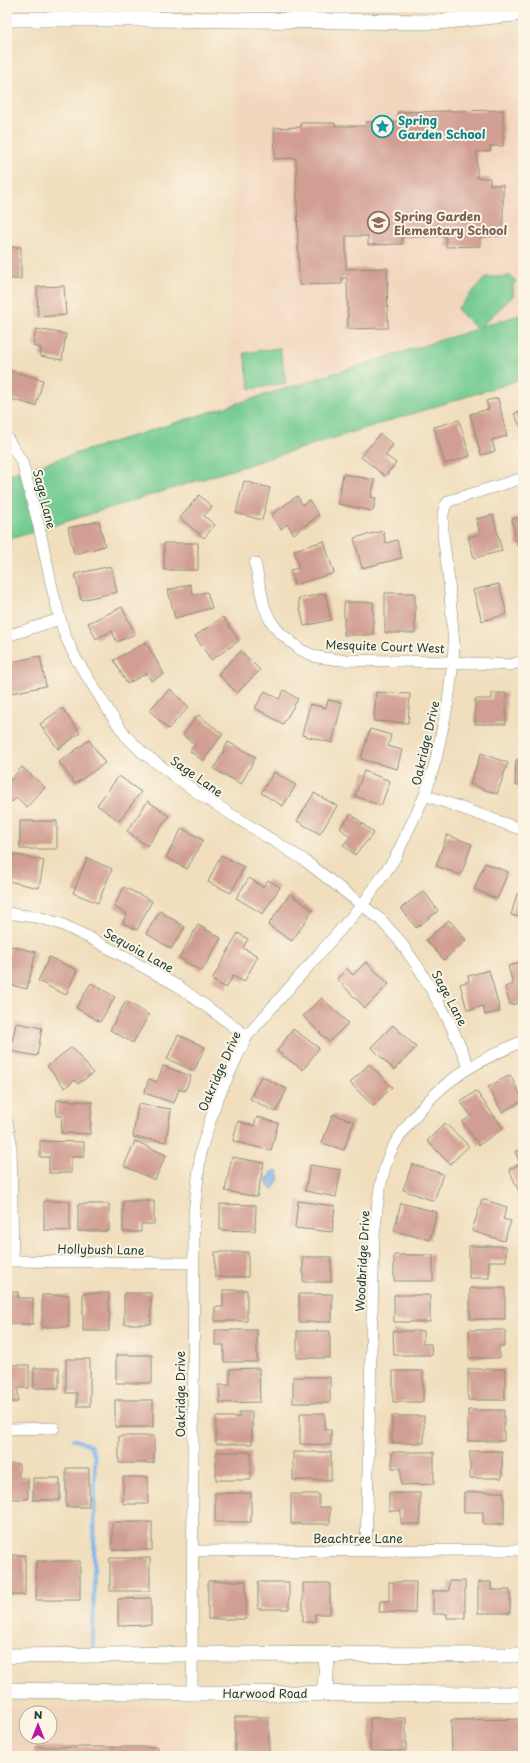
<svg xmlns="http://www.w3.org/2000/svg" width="530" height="1763" viewBox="0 0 530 1763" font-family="'Playpen Sans',sans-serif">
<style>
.built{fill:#f2d5bd;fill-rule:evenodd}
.green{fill:#72cb91;stroke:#488462}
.water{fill:#7bb3eb;stroke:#4d7890}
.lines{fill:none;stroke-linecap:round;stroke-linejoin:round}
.stream{stroke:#7bb3eb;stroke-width:4}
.building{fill:#d19e93}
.street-casing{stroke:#888e78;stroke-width:12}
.secondary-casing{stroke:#888e78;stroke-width:16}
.street{stroke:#fff;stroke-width:11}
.secondary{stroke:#fff;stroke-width:15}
.labels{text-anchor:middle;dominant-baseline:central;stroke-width:4;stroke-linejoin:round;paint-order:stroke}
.culture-label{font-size:12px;font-weight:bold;fill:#0d838f;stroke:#fcf5e5;text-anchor:start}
.education-label{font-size:12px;font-weight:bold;fill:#785e54;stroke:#fcf5e5;text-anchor:start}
.street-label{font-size:12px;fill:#1f3d34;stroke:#fcf5e5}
</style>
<rect width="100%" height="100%" fill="#fcf5e5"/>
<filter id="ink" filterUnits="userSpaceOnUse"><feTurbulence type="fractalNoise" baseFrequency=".025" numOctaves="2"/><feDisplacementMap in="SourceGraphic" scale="8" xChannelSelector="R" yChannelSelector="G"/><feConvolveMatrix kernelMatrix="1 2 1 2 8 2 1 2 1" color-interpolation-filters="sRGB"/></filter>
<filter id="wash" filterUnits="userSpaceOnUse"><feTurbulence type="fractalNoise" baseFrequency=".012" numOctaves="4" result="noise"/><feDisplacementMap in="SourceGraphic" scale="16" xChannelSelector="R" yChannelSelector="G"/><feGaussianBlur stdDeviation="0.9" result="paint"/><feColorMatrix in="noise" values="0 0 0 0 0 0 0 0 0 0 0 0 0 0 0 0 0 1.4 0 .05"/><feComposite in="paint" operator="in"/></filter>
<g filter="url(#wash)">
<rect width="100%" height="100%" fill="#f0debd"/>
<!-- built -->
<path class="built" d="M523 31V314L228 406 237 132 235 37 447 38Z
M7 1707H186L185 1756H7ZM26 1713H50V1737H26Z"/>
<!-- green -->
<path class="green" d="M509 275 516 281 513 285V296L480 327 523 314V379L7 540V475L477 329 457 309 486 277H507Z
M280 348 286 383 250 389 244 353Z"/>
<!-- water -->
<path class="water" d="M274 1170 278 1171 280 1180 276 1183 274 1189H271L267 1185V1178L271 1176 272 1172Z"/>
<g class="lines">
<!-- stream -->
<path class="stream" d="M74 1439 91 1446 95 1458 93 1652"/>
</g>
<g id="blocks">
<!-- building -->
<path class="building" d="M503 110V146H490V151L477 152V178H490V185H503V236L480 237V246L446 247V236L402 237V244L368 245V236H346V269L387 268 388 328 348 329 347 278H342V284L299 285 296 158 275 159 274 128 301 127 300 123H335V126H366V122H398V112Z
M7 247H21V279H7Z
M64 286 66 315 38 317 37 287Z
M36 329 66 334 62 360 40 356 41 348 33 346Z
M8 370 43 380 36 406 7 398Z
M498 398 507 436 492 440 495 451 481 455 470 414 489 409 486 401Z
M523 409V431L514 414Z
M459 420 470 456 445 464 434 427Z
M380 434 393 445 385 455 396 463 385 476 361 457Z
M343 474 375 480 371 497 376 498 373 511 338 504Z
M244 481 270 488 262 520 236 513Z
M199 495 212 507 204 516 215 525 204 538 180 518Z
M297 496 303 505 309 500 319 515 294 534 287 524 281 529 271 515Z
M523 503V517H522L520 504Z
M493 515 502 551 474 558 468 537 480 534 476 519Z
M523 517V545L517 546 512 519Z
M99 521 105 546 74 554 68 528Z
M383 531 386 543 397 540 402 558 362 568 354 538Z
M324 541 334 573 294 585 290 570 299 568 294 550Z
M164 543H198V570H164Z
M111 566 117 592 81 600 75 574Z
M190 584 193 595 207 592 212 608 175 618 168 590Z
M499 584 507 614 482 621 473 590Z
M325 593 331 620 304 626 298 599Z
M385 593H415V633H385Z
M344 602H373V635H344Z
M122 607 135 634 117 642 112 631 96 639 88 623Z
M223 617 239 641 211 660 195 636Z
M146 642 164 674 151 681 147 673 127 684 114 660Z
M241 651 260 670 237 693 218 674Z
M40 656 46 686 11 693 7 673V663Z
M170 689 189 707 168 729 149 710Z
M284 690 298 699 283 724 255 708 265 691 279 699Z
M376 692 410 694 408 723 374 721Z
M492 693H506V724H475V699H492Z
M328 700 342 703 332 743 302 735 310 704 326 708Z
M62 708 80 733 58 749 40 724Z
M198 715 223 734 203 761 190 751 195 745 183 735Z
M521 715H523V732H521Z
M370 729 391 735 388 746 402 750 397 769 361 759Z
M89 740 105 763 75 784 59 762Z
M228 742 256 757 241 784 214 769Z
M481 753 508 763 497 794 470 784Z
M516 760H523V785H515Z
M22 767 45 787 27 807 16 797 12 802 7 798V784Z
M364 771 390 781 381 806 355 796Z
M274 772 296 785 283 806 261 793Z
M119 776 141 792 119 821 97 805Z
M314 793 337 806 320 834 297 821Z
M148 801 169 816 147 846 127 831Z
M351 814 374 833 355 855 343 845 350 837 340 828Z
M20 821H57V849H20Z
M182 828 203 840 187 869 166 857Z
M447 835 472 844 461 875 436 866Z
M13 854 44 861 39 888 8 881Z
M221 855 244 867 231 893 208 882Z
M87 858 112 869 98 903 73 893Z
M485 863 508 872 497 899 474 889Z
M249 878 263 887 268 880 280 887 263 914 236 898Z
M124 887 152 901 137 930 123 923 127 914 114 907Z
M424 891 438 911 416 928 401 908Z
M290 894 313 910 292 941 268 925Z
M517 894 523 895V918L511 915Z
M160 911 185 927 171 949 146 933Z
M449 920 466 940 444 960 426 940Z
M198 925 221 938 202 971 179 958Z
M238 933 248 939 243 948 258 956 244 982 233 976 226 988 212 980Z
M11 946 36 952 27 989 7 984V962Z
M49 957 77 970 66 995 38 981Z
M366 962 389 984 365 1008 337 979 347 969 353 975Z
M523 962V1002L510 1005 505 987 513 984 508 966Z
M489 970 500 1011 485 1015 483 1006 467 1010 460 984 469 981 468 976Z
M91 983 115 997 100 1022 76 1008Z
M322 998 348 1023 329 1042 303 1016Z
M126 1001 149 1015 133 1043 110 1030Z
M16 1023 42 1028 37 1056 10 1051Z
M393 1025 416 1047 394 1070 371 1047Z
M293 1029 319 1048 303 1070 277 1051Z
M178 1035 205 1047 194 1071 167 1059Z
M72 1047 93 1073 78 1084 75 1080 65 1088 47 1066Z
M369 1064 392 1087 373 1106 350 1083Z
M163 1066 191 1076 185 1091 179 1089 174 1103 144 1093 149 1079 157 1082Z
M510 1075 523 1100 502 1112 488 1087Z
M261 1076 287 1089 276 1112 250 1099Z
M476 1091 503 1128 479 1145 462 1122 471 1116 461 1102Z
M57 1100 92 1102 90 1134 61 1133 62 1116H56Z
M138 1104 171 1109 166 1142 133 1137Z
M333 1114 354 1122 344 1150 322 1143Z
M257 1117 278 1123 271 1151 233 1141 238 1121 254 1126Z
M445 1123 469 1146 450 1164 427 1141Z
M40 1141 84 1142V1157H71V1173H49V1157H40Z
M135 1141 166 1155 155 1180 124 1166Z
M523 1148V1192L520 1194 509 1169 520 1164 515 1152Z
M232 1157 264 1163 257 1197 225 1191Z
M412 1164 443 1174 434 1201 403 1190Z
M310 1165 341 1170 336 1197 305 1191Z
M482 1199 507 1207 503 1219 511 1221 504 1241 472 1231Z
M44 1201H70V1231L44 1230Z
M123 1201H154V1224H141V1232H123Z
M298 1201 335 1206 332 1232 295 1228Z
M401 1203 437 1212 430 1240 394 1231Z
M78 1204H109V1231H78Z
M220 1204 256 1205 255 1231 220 1230Z
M469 1246H506V1261H489V1278H469Z
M215 1252H248V1277H215Z
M394 1255H433V1281H394Z
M303 1257H331V1282H303Z
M470 1288H505V1319H470Z
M223 1290H247V1321H215V1307H223Z
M7 1292H18V1298H33V1324H7Z
M83 1293H109V1331H83Z
M124 1293H151V1324H124Z
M299 1294H332V1322H299Z
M42 1295H69V1327H42Z
M394 1295H430V1322H394Z
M215 1330H257V1362H224V1345H215Z
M469 1330H505V1346H499V1358H469Z
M297 1331H330V1358H297Z
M393 1331H423V1344H431L432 1355H394Z
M116 1355H152V1383H116Z
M66 1359H90V1406H77V1393H66Z
M7 1365H29V1388H18V1402H7Z
M34 1368H59V1388H34Z
M259 1368 260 1402 220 1403 219 1385H230V1369Z
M468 1369H505V1400H468Z
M393 1371H423V1402H393Z
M293 1377H330V1403H293Z
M115 1400H153V1427H115Z
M468 1410H504V1441H468Z
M239 1412H252V1444H216V1417H239Z
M300 1413H325V1430H331V1445L300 1444Z
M392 1416H424V1443H392Z
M119 1436H154V1463H119Z
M470 1451H502V1478H470Z
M216 1452H251V1480H216Z
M293 1452H331V1480H293Z
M392 1452H434V1484L401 1485V1468H392Z
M7 1464H19V1478H28V1499H7Z
M66 1468H89V1507H66Z
M123 1477H148V1504H123Z
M33 1478H60V1500H33Z
M464 1492H504V1524H483V1512H464Z
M215 1493H251V1522H215Z
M389 1493H420V1524H401V1511H389Z
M291 1494H319V1507H330V1524H291Z
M112 1522H152V1550H112Z
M12 1555H25V1595H7V1564H12Z
M110 1558H150V1591H110Z
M36 1561H80V1600H36Z
M208 1581H246V1619H208Z
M449 1581H465V1618H447V1614H433V1591H449Z
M258 1582H289V1609H258Z
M389 1582H416L415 1613 379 1612 380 1601H389Z
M478 1582H491V1590H510V1613H478Z
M303 1583H330V1614H315V1622H303Z
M151 1598V1625L118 1626V1599Z
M235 1717H269V1756H235Z
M370 1718H406V1751H370Z
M523 1719V1753L452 1754 451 1720Z
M36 1747H158V1756H36Z"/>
</g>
</g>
<g filter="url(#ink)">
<use href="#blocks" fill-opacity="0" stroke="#888e78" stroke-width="1"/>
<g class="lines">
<defs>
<path id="street" d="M7 438 22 462 39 527 53 592 64 633 76 659 112 716 126 736 143 753 199 794 304 860 380 919 399 940 420 970 449 1021 469 1067
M255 563 264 606 270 620 279 632 301 650 317 657 340 660 453 662 510 665 523 661
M7 636 60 619
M425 795 523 830
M7 913 41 918 61 924 90 938 178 986 247 1036
M7 1122 11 1143 13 1261
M7 1261 194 1263
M7 1429 54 1428
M192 1551 523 1550
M366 1551 374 1236C377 1210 379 1182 388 1158 393 1144 402 1133 410 1122 443 1079 475 1062 523 1041
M192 1693 194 1213 201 1150 216 1102 247 1036 363 904 395 858 425 795 436 759 448 702 453 662 454 645 449 582 443 535V514L445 506 449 501 523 478"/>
<path id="secondary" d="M7 19H142L437 22 523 13
M7 1656 192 1654 523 1655
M7 1690 192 1693 523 1694
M325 1693 327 1654"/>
</defs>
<!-- street casing -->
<use href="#street" class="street-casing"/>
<!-- secondary casing -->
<use href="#secondary" class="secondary-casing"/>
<!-- street -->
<use href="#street" class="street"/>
<!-- secondary -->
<use href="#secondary" class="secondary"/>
</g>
</g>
<!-- icons -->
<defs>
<symbol id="sight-ring" viewBox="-11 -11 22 22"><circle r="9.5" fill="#fcf5e5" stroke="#0f9aa8" stroke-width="1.5"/><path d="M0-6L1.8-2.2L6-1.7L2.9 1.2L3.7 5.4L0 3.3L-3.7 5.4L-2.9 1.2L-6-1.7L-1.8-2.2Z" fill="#0f9aa8"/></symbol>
<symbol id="school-ring" viewBox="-11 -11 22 22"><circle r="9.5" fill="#fcf5e5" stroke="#8d6e63" stroke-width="1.5"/><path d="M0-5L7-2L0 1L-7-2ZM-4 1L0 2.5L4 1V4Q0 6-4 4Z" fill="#8d6e63"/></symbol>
</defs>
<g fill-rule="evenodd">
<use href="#sight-ring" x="370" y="114" width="25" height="25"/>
<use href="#school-ring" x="366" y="210" width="25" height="25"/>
</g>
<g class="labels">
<!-- culture labels -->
<g class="culture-label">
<text x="398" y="120">Spring<tspan x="398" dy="14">Garden School</tspan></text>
</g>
<!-- education labels -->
<g class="education-label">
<text x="394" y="216">Spring Garden<tspan x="394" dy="14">Elementary School</tspan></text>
</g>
<!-- street labels -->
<g class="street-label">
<text transform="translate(45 499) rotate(76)">Sage Lane</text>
<text transform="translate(385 646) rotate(2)">Mesquite Court West</text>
<text transform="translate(425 743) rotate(-77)">Oakridge Drive</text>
<text transform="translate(197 776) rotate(35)">Sage Lane</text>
<text transform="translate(139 950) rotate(29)">Sequoia Lane</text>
<text transform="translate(450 998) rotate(62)">Sage Lane</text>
<text transform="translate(219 1071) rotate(-66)">Oakridge Drive</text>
<text transform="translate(101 1249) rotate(1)">Hollybush Lane</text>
<text transform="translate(362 1261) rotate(-87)">Woodbridge Drive</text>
<text transform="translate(180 1394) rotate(-90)">Oakridge Drive</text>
<text x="358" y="1538">Beachtree Lane</text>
<text x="265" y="1693">Harwood Road</text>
</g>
</g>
<!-- margin -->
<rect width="530" height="1763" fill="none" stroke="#fcf5e5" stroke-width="24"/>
<!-- north arrow -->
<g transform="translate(38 1725)"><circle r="19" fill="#fcf5e5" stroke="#a4ab9e"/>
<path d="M0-3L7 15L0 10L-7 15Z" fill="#b5179e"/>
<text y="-6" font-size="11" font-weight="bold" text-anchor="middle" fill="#1f3d34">N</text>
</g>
</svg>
